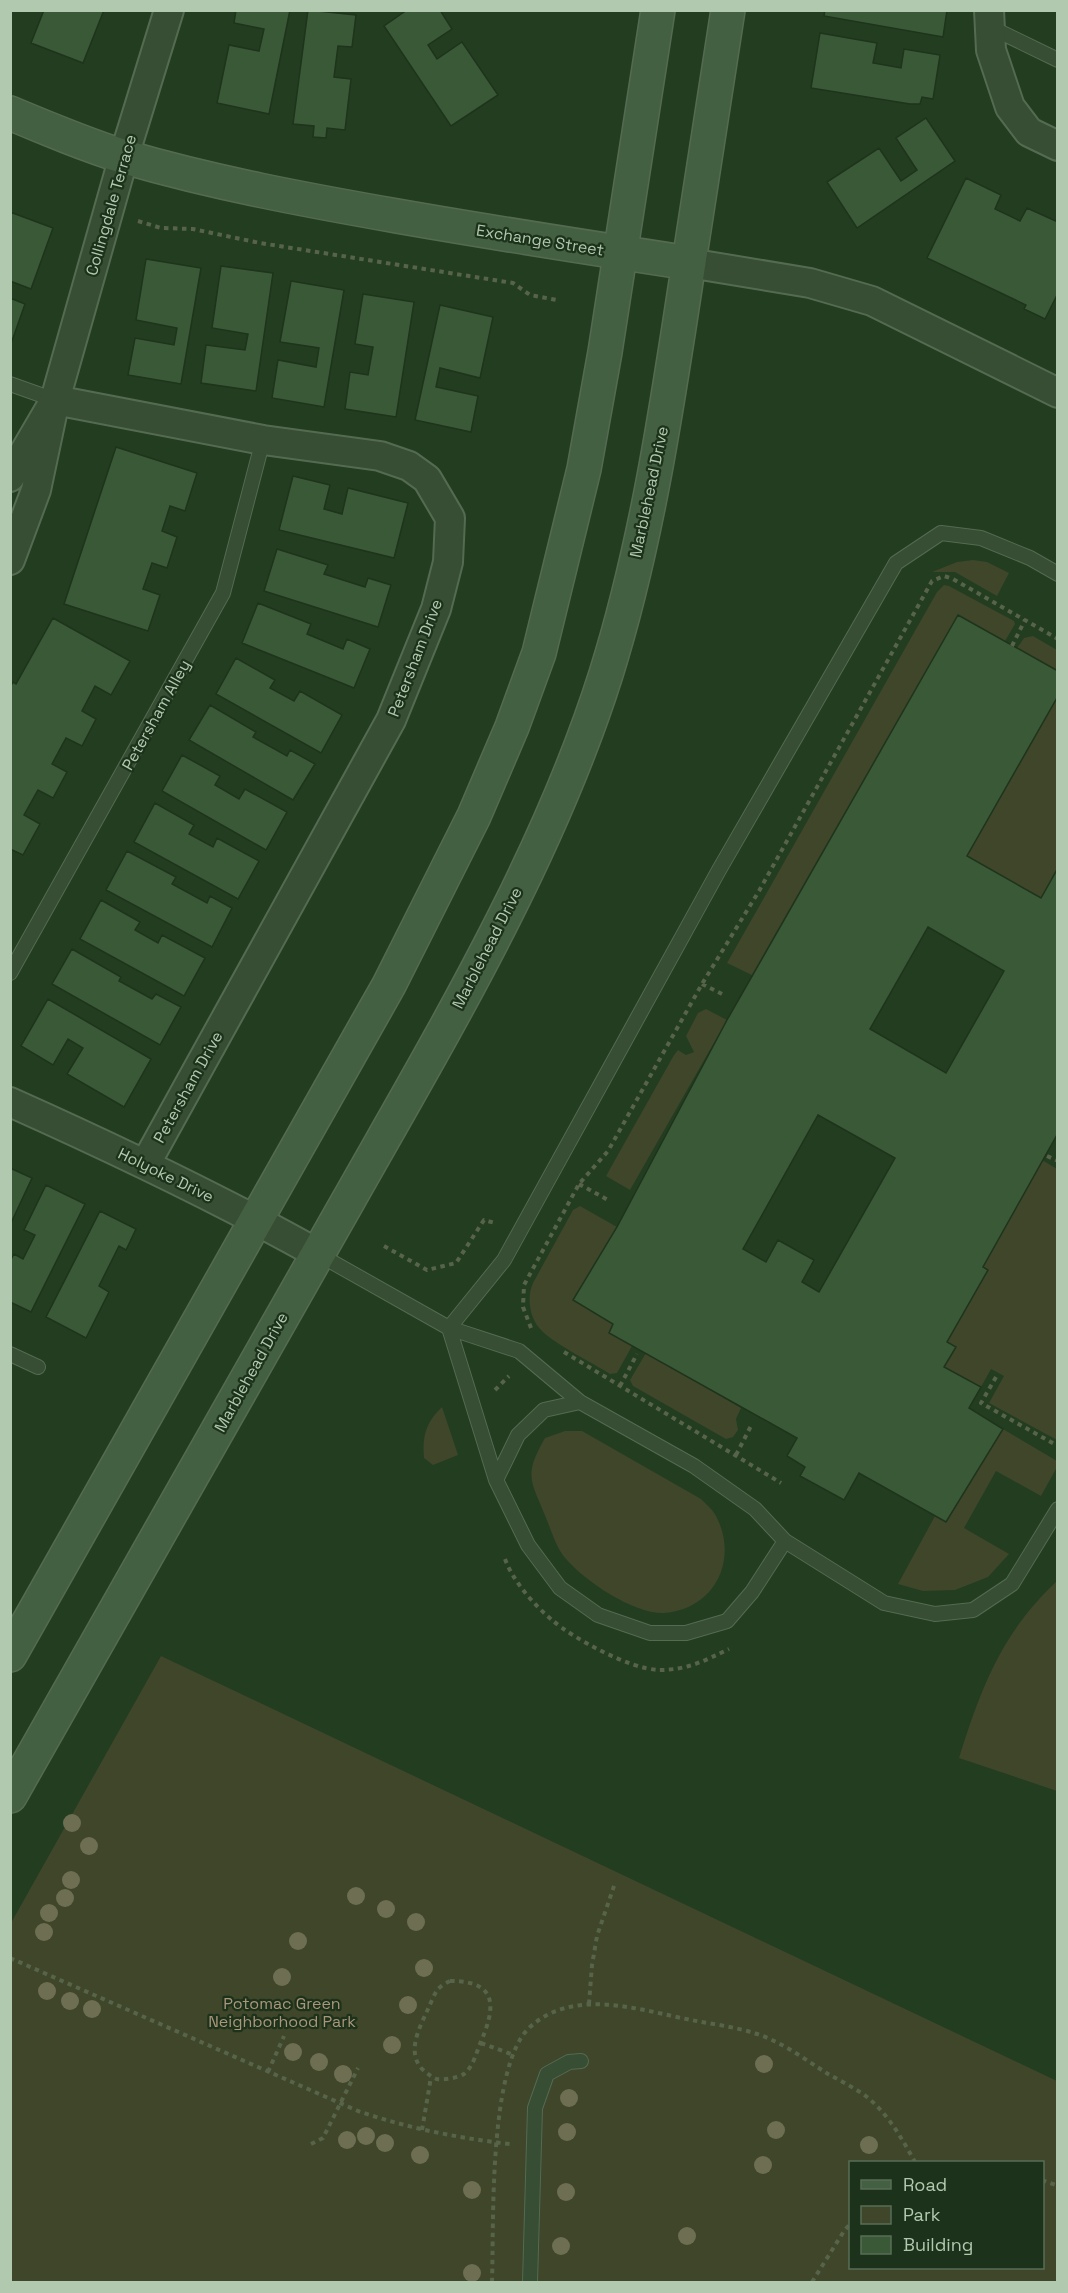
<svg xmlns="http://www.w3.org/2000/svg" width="1068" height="2293" viewBox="0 0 1068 2293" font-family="'Space Grotesk',sans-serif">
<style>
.green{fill:#3f462a;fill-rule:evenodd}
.building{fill:#3a5937;stroke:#1e341c;stroke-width:1.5;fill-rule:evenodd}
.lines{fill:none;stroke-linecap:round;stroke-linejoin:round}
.lane-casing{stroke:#546b52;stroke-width:16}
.street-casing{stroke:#546b52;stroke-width:32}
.secondary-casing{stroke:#546b52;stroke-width:36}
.path{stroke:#576449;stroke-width:4;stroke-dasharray:4.5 4.5;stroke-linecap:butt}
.lane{stroke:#374d34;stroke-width:14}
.street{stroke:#374d34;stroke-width:28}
.secondary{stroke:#446042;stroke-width:33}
.tree{fill:#6e6e52}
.labels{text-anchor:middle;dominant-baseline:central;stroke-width:4.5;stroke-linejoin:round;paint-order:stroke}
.street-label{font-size:16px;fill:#b1c9af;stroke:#1c321a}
.park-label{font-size:16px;fill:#ab967b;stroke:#1c321a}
</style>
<rect width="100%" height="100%" fill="#233d20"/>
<!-- green -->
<path class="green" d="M973 560 987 562 1009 573 997 596 955 572H932L957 562Z
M944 585 949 586 1014 621 1015 624 1005 641 958 615 754 976 727 963 937 592Z
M1033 636 1057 650V671L1017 648 1024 638Z
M1057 696V868L1041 898 967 856Z
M706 1009 727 1020 630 1190 606 1176 674 1055 678 1050 686 1055 694 1052 686 1036 698 1013Z
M1042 1160 1057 1169V1440L989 1403 1004 1376 991 1369 981 1387 944 1367 947 1342 988 1270 983 1267Z
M580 1206 617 1227 613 1324 609 1333 632 1346 617 1373 610 1374C593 1363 556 1345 542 1331 530 1320 526 1298 533 1283L573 1210Z
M646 1353 741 1408 736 1419 738 1430 733 1437 726 1439 633 1386 630 1380Z
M442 1407 458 1455 433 1465 424 1458C422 1436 426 1422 442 1407Z
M1003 1429 1057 1461V1467L1041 1496 996 1471 964 1528 1009 1554 988 1577 955 1590 923 1591 898 1584 935 1516 946 1521Z
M565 1431H582L701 1499C706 1504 713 1510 716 1516 739 1559 715 1609 664 1613 634 1614 586 1582 566 1559 556 1548 552 1532 546 1518 531 1480 523 1476 545 1438Z
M1057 1581V1791L959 1758C981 1688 1002 1632 1057 1581Z
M161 1656 1057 2081V2282H11V1923ZM850 2162H1042V2268H850Z"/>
<!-- building -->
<path class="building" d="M44 10H104L83 63 31 43Z
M236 10H290L269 114 217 103 229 45 259 51 264 29 234 23Z
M308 10 356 15 352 47 338 46 334 77 351 79 345 130 327 128 326 138 313 137 314 126 293 124Z
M407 10H440L452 29 428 45 437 59 462 42 498 95 451 126 384 26Z
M825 10H947L943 37 824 16Z
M820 33 877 43 873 63 901 68 904 49 940 55 933 99 922 97 920 104H910L811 88Z
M926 118 955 161 857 228 827 182 879 148 901 181 917 170 896 138Z
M966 178 1001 195 995 209 1020 221 1027 208 1058 222V293L1045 319 1024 309 1026 305 927 258Z
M10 212 53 228 31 289 10 281Z
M146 259 201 268 181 384 128 375 135 338 174 345 177 328 136 320Z
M221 266 273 273 256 391 201 383 206 345 245 350 248 334 212 328Z
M291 281 344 290 324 407 272 398 278 360 316 367 319 348 280 342Z
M363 294 414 302 396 417 345 409 350 372 368 375 373 347 355 344Z
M10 298 25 304 12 341H10Z
M440 305 493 317 480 378 440 368 436 387 478 396 471 432 415 420Z
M116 447 197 473 185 511 170 506 162 531 177 537 167 568 152 563 143 589 160 595 148 631 64 604Z
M293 476 330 485 324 509 342 514 348 488 408 503 394 558 279 530Z
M277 549 328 565 324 574 365 587 368 578 391 585 378 627 264 591Z
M258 603 311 624 307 634 343 649 347 639 370 649 354 688 242 643Z
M958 615 1058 671V696L967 856 1041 898 1058 868V1133L983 1267 988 1270 947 1342 956 1347 944 1367 981 1387 969 1408 1003 1429 946 1522 859 1473 844 1500 800 1476 805 1467 787 1456 797 1438 609 1333 613 1324 573 1300 617 1227 727 1020ZM928 927 1004 971 946 1073 870 1029ZM818 1115 895 1158 819 1292 802 1282 814 1260 778 1240 766 1262 743 1249Z
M53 618 130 661 111 695 95 686 82 711 96 719 82 746 66 738 52 764 67 772 53 798 38 790 24 815 40 824 23 855 10 849V687L13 682 16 684Z
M236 658 275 680 270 688 294 701 300 691 342 715 321 753 216 694Z
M210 705 256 732 253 737 287 756 290 750 315 764 293 800 189 740Z
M182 755 220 776 215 785 239 799 245 789 287 812 266 850 162 791Z
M155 803 194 825 189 834 213 847 217 838 259 861 238 899 134 842Z
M127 851 176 877 172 884 207 903 210 896 232 908 212 947 106 890Z
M101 900 140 922 135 930 158 943 162 935 205 958 184 996 80 939Z
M72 949 121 977 119 981 152 999 156 994 181 1007 160 1045 52 984Z
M48 999 151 1059 124 1107 67 1074 83 1048 68 1039 53 1065 21 1046Z
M10 1168 32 1178 10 1225Z
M46 1185 85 1204 31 1312 10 1302V1261L14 1254 23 1259 35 1235 24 1230Z
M100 1211 136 1229 126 1250 119 1246 99 1286 109 1292 86 1338 46 1317Z"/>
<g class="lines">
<defs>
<path id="lane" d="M990 27 1058 60
M10 384 55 400
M10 973 223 593 263 440
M318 1254 449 1328 504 1260 719 870 896 563 941 533 981 538 1030 558 1058 574
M449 1328 519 1351 580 1402 694 1466 755 1509 785 1541 752 1592 727 1621 686 1633H650L598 1615 560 1588 528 1545 496 1480Z
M10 1354 38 1367
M496 1480 518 1435 544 1410 580 1402
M785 1541 884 1603 935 1614 973 1610 1012 1584 1058 1509
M530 2282 535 2108 547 2074 569 2062 581 2061"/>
<path id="street" d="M989 10 991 50 1010 107 1029 132 1058 146
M689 263 810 283 872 301 1058 393
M10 477 55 400 36 490 10 560
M10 1102C115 1149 218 1198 318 1254
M146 1163 391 720 436 609 448 562 450 518 427 479 409 466 380 456 263 440 55 400 124 156 169 10"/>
<path id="secondary" d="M10 113C48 129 86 145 125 157 214 183 306 200 397 216 494 233 591 248 689 263
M10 1655 389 985 474 816 512 727 539 653 584 469 605 352 658 10
M10 1796C124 1598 236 1399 348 1201 443 1033 548 858 606 674 648 540 668 400 689 262 702 178 715 94 728 10"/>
</defs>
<!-- lane casing -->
<use href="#lane" class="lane-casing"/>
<!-- street casing -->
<use href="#street" class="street-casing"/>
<!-- secondary casing -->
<use href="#secondary" class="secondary-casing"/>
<!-- path -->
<path class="path" d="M138 221 161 228 193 229 260 243 513 283 530 295 557 300
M1012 646 1025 620
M702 984 722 994
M1047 1156 1058 1161
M579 1184 608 1200
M384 1246 427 1270 456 1263 484 1220 495 1223
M531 1328 523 1307 524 1285 579 1184 608 1151 702 984 759 891 932 581 944 576 953 579 1058 639
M564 1352 781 1483
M996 1377 981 1403 1058 1446
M620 1386 637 1354
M495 1390 509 1376
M736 1455 752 1424
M505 1559C513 1581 534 1605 552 1620 574 1639 630 1669 659 1670 687 1670 704 1661 729 1649
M10 1958 358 2111C407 2128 458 2138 510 2144
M450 1981C501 1981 495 2010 479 2046 476 2055 472 2068 464 2074 458 2078 444 2080 437 2079 431 2077 427 2073 422 2069 406 2051 420 2027 428 2009 431 2003 434 1994 438 1989 441 1986 446 1983 450 1981Z
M589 2004 592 1965 597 1936 615 1883
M481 2043 511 2054
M268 2072 284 2036
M422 2130 431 2077
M311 2144 323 2138 358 2068
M1042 2180 1058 2186
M492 2282C494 2225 488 2065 530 2027 574 1987 640 2010 691 2020 712 2024 736 2027 757 2034 782 2042 806 2060 828 2074 841 2081 855 2088 867 2097 889 2115 902 2139 915 2162
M812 2282 844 2231 850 2224"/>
<!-- lane -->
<use href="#lane" class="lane"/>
<!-- street -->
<use href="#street" class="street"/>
<!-- secondary -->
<use href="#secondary" class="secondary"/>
</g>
<!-- trees -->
<g class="tree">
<circle cx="72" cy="1823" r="9"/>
<circle cx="89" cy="1846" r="9"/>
<circle cx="71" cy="1880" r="9"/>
<circle cx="356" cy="1896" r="9"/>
<circle cx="65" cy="1898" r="9"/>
<circle cx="386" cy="1909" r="9"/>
<circle cx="49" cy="1913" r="9"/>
<circle cx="416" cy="1922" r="9"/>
<circle cx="44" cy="1932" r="9"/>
<circle cx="298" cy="1941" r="9"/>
<circle cx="424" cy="1968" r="9"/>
<circle cx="282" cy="1977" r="9"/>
<circle cx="47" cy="1991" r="9"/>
<circle cx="70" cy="2001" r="9"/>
<circle cx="408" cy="2005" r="9"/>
<circle cx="92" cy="2009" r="9"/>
<circle cx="392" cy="2045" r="9"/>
<circle cx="293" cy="2052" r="9"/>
<circle cx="319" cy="2062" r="9"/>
<circle cx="764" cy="2064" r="9"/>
<circle cx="343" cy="2074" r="9"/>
<circle cx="569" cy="2098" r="9"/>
<circle cx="776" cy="2130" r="9"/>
<circle cx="567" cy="2132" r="9"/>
<circle cx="366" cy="2136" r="9"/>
<circle cx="347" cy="2140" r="9"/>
<circle cx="385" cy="2143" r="9"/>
<circle cx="869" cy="2145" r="9"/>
<circle cx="420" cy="2155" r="9"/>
<circle cx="763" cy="2165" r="9"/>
<circle cx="472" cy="2190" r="9"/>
<circle cx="566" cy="2192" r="9"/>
<circle cx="687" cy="2236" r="9"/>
<circle cx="561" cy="2246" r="9"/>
<circle cx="472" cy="2273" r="9"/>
</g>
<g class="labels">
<!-- street labels -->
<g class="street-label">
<text transform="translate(111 205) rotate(-74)">Collingdale Terrace</text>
<text transform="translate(540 240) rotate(9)">Exchange Street</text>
<text transform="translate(649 492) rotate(-78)">Marblehead Drive</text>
<text transform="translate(415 658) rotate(-69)">Petersham Drive</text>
<text transform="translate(156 715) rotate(-61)">Petersham Alley</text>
<text transform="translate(487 948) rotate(-63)">Marblehead Drive</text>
<text transform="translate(188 1087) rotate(-61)">Petersham Drive</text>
<text transform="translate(166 1175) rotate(26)">Holyoke Drive</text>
<text transform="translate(251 1372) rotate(-61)">Marblehead Drive</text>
</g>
<!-- park labels -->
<g class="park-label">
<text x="282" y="2003">Potomac Green<tspan x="282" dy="18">Neighborhood Park</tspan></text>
</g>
</g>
<!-- border -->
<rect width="1068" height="2293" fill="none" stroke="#b1c9af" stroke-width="24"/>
<!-- legend -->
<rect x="849" y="2161" width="195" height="108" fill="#1c321a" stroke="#586e56" stroke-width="1.5"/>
<rect x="861" y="2180" width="30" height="9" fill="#446042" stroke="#586e56" stroke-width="1.5"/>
<text x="903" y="2191" font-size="18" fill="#b1c9af">Road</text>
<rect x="861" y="2206" width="30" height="18" fill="#3f462a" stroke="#586e56" stroke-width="1.5"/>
<text x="903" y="2221" font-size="18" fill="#b1c9af">Park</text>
<rect x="861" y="2236" width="30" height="18" fill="#3a5937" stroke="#586e56" stroke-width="1.5"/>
<text x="903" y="2251" font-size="18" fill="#b1c9af">Building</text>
</svg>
